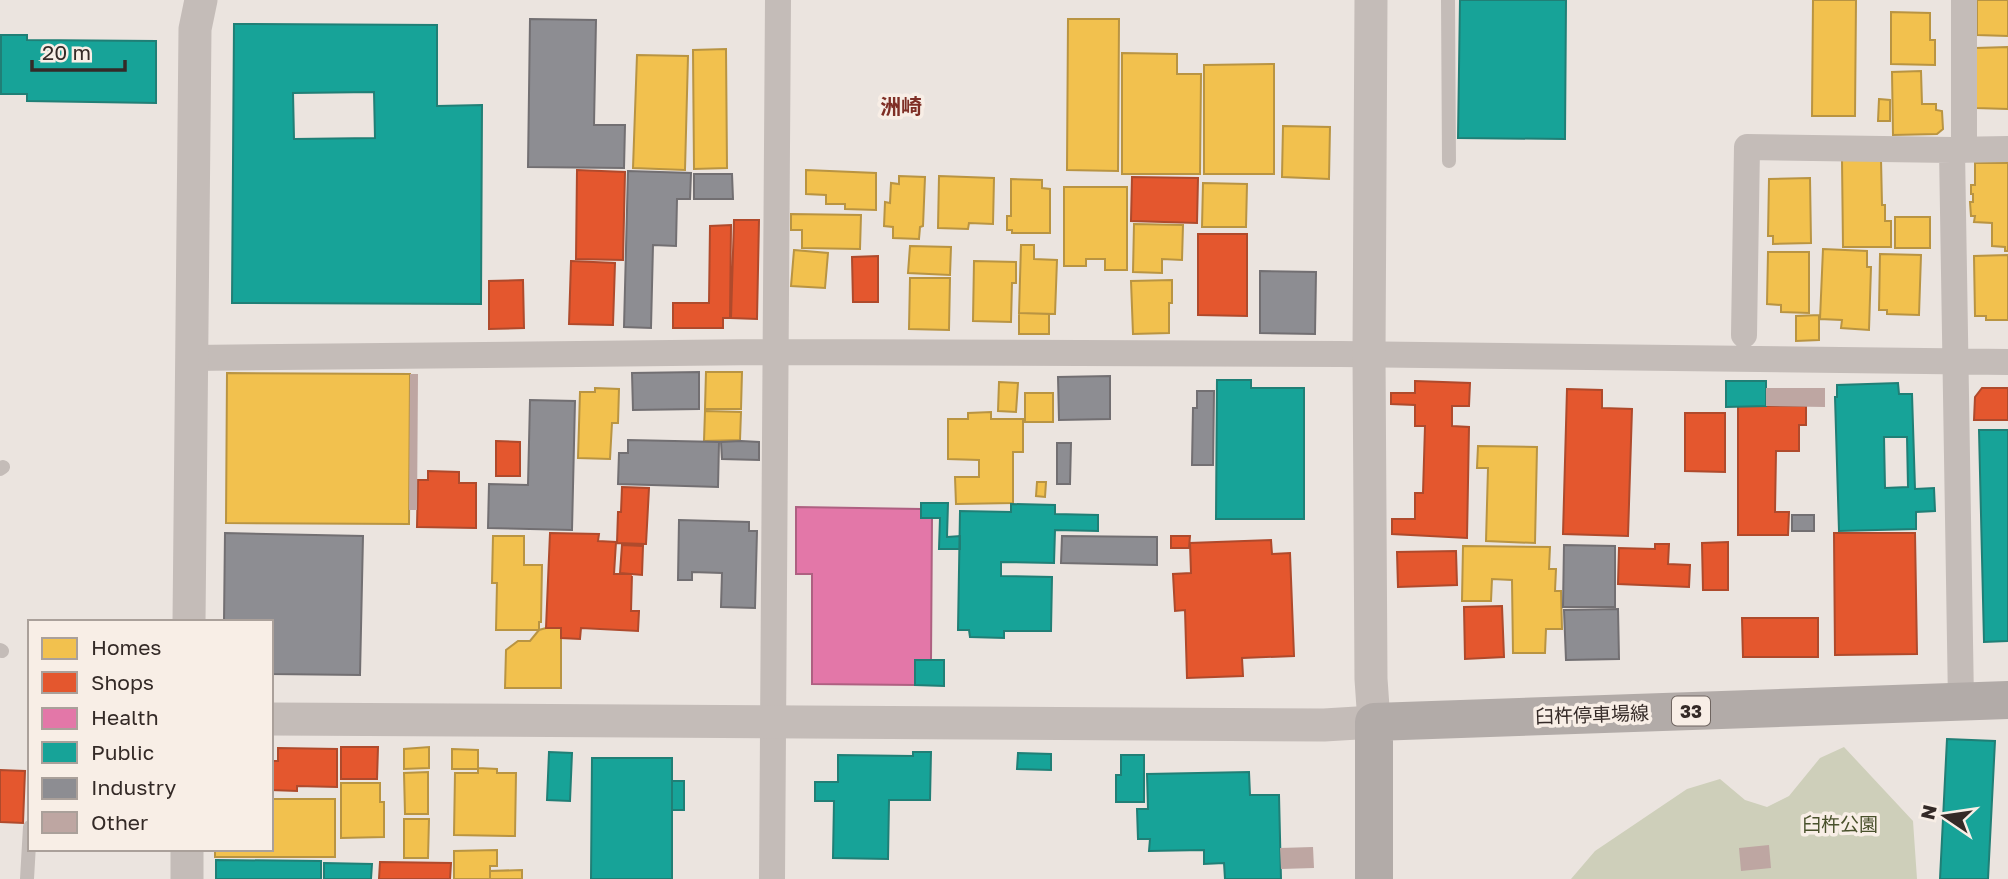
<svg xmlns="http://www.w3.org/2000/svg" width="2008" height="879" viewBox="0 0 2008 879" font-family="'Golos Text','Noto Sans JP',sans-serif">
<style>
.green{fill:#cecfba}
.homes{fill:#f2c14e;stroke:#b99442;stroke-width:2}
.shops{fill:#e4572e;stroke:#af4a2c;stroke-width:2}
.health{fill:#e377a8;stroke:#ae6081;stroke-width:2}
.public{fill:#17a398;stroke:#207f76;stroke-width:2;fill-rule:evenodd}
.industry{fill:#8d8d92;stroke:#726f72;stroke-width:2}
.building{fill:#bea6a2}
.lines{fill:none;stroke-linecap:round;stroke-linejoin:round}
.service{stroke:#c4bcb8;stroke-width:14}
.minor{stroke:#c4bcb8;stroke-width:26}
.tertiary{stroke:#c4bcb8;stroke-width:33}
.primary{stroke:#b2aba8;stroke-width:38}
.labels{text-anchor:middle;dominant-baseline:central;stroke-width:7;stroke-linejoin:round;paint-order:stroke}
.shield{fill:#f8eee6;stroke:#6f6560;stroke-width:2}
.shield-label{font-size:18px;font-weight:bold;fill:#342a27}
.street-label{font-size:19px;fill:#342a27;stroke:#f8eee6}
.park-label{font-size:19px;fill:#49512c;stroke:#f8eee6}
.neighbourhood-label{font-size:21px;font-weight:bold;fill:#7e2e25;stroke:#f8eee6}
</style>
<rect width="100%" height="100%" fill="#ebe4df"/>
<!-- green -->
<path class="green" d="M1844 747 1913 821 1917 879H1571L1595 851 1687 789 1720 779 1745 800 1767 807 1789 796 1820 758Z"/>
<!-- homes -->
<path class="homes" d="M1813 0H1856L1855 116H1812Z
M1977 0H2008V36L1977 35Z
M1891 12 1930 13V40H1935V65L1891 64Z
M1068 19H1119L1118 171 1067 170Z
M2008 47V109L1976 108V48Z
M726 49 727 168 694 169 693 50Z
M1122 53 1177 54V74H1201L1200 174H1122Z
M637 55 688 56 685 170 633 168Z
M1274 64V174H1204V65Z
M1921 71 1922 104H1936V110L1942 111 1943 129 1937 134 1893 135 1892 72Z
M1879 99 1890 100V121H1878Z
M1283 126 1330 127 1329 179 1282 177Z
M1881 159 1882 205H1885V221H1891V247H1843L1842 160Z
M1975 163H2008V251H2005V247L1992 246V223L1974 222 1975 216H1971L1970 202H1973V194H1971V185H1975Z
M806 170 876 173V210L845 209V204H826V195L806 194Z
M899 176 925 177 923 226 920 227 919 239 893 238V227L884 226 885 202 890 203 891 183 899 184Z
M939 176 994 178 993 224 969 223 968 229 938 228Z
M1810 178 1811 243 1773 244V236H1768L1769 179Z
M1011 179 1042 180V188L1050 189V233H1012V230H1007V216H1011Z
M1203 183 1247 184 1246 227H1202Z
M1064 187H1127V270H1105V259H1086V266H1064Z
M791 214 861 215 860 249 802 248V230H791Z
M1895 217H1930V248H1895Z
M1134 224 1183 225 1182 260 1162 259V273L1133 272Z
M1021 245H1034V259L1057 260 1055 314 1019 313Z
M910 246 951 247 950 275 908 273Z
M1823 249 1867 251V267H1871L1869 330 1841 328 1842 320 1820 319Z
M794 250 828 253 825 288 791 286Z
M1768 252H1809V313L1781 312V305L1767 304Z
M1880 254 1921 255 1919 315 1887 314V310H1879Z
M2008 255V320H1986V316H1975L1974 256Z
M974 261 1016 262V283H1012L1011 322 973 321Z
M910 278H950L949 330 909 329Z
M1172 280V303H1169V333L1133 334 1131 281Z
M1019 313 1049 314V334H1019Z
M1819 315V340L1796 341V316Z
M706 372H742L741 409H705Z
M227 373 410 374 409 524 226 523Z
M999 382 1018 383 1016 412 998 411Z
M595 388 619 389 618 423H612L610 459 578 458 580 392H595Z
M1025 393H1053V422H1025Z
M705 411 741 412 740 440 704 441Z
M991 412V419H1023V452H1013V503L956 504 955 477H979V460L948 459V419H968V413Z
M1478 446 1537 447 1535 543 1486 541 1488 468H1477Z
M1037 482H1046L1045 497 1036 496Z
M493 536H524V565H542L541 622H539V630H496L497 583H492Z
M1463 546 1550 547 1549 569H1556L1555 591H1561L1562 629H1546L1545 653H1513L1512 580 1492 579 1491 601H1462Z
M546 628H561V688H505L506 650 518 641H530L539 630Z
M429 747V768L404 769V749Z
M452 749 478 750V769H452Z
M478 768 497 769V773H516L515 836 454 835 455 773H478Z
M428 772V814H405L404 773Z
M341 783H380V802H384V837L341 838Z
M271 799H335V857H215V849H271Z
M404 819H429L428 858H404Z
M497 850V866H490V879H454V851Z
M522 870V879H490V871Z"/>
<!-- shops -->
<path class="shops" d="M577 170 625 172 623 260 576 259Z
M1132 177 1198 178 1197 223 1131 221Z
M734 220H759L757 319 731 318Z
M731 225 730 318H723V328H673V303H709L710 226Z
M1198 234H1247V316L1198 315Z
M878 256V302H853L852 257Z
M571 261 615 263 613 325 569 324Z
M523 280 524 328 489 329V281Z
M1415 381 1470 383 1469 406H1452V426L1469 427 1467 538 1392 534V519H1415V493H1423L1425 426H1415V405L1391 404V393H1415Z
M1982 388H2008V420H1974L1975 397Z
M1567 389 1602 390V408L1632 409 1628 536 1563 534Z
M1738 406H1806V425H1799V451H1776L1775 512H1789L1788 535H1738Z
M1685 413H1725V472L1685 471Z
M496 441 520 442V476H496Z
M428 471 459 472V483H476V528L417 527 418 480H428Z
M622 487 649 488 646 544 617 543 618 512H621Z
M550 533 599 534 598 541 616 542 614 574H632L631 611H639L638 631 581 628 580 639 561 638V628H546Z
M1834 533H1915L1917 654 1835 655Z
M1171 536H1190L1189 548H1171Z
M1271 540 1272 554 1290 553 1294 656 1242 658 1243 676 1187 678 1185 610 1175 611 1173 574 1191 573 1190 543Z
M1728 542V590H1703L1702 543Z
M1655 544H1669L1668 564 1690 565 1689 587 1618 584 1619 548 1655 549Z
M622 545 643 546 642 575 620 573Z
M1456 551 1457 585 1398 587 1397 552Z
M1502 606 1504 657 1465 659 1464 607Z
M1742 618H1818V657H1743Z
M341 747H378L377 779H341Z
M278 748 337 749V787L297 786V791L271 790V761H278Z
M0 770 25 771 23 823 0 822Z
M380 862 451 863 450 879H379Z"/>
<!-- health -->
<path class="health" d="M796 507 921 509V518H932L931 660H915V685L812 684V574H796Z"/>
<!-- public -->
<path class="public" d="M1460 0H1566L1565 139 1458 138Z
M234 24 437 25V106L482 105 481 304 232 303ZM374 92 375 138 294 139 293 93Z
M1 35H27V40L156 41V103L27 101V94H1Z
M1217 380H1251V388H1304V519H1216Z
M1726 381H1766V406L1726 407Z
M1898 383 1899 394H1912L1915 489 1934 488 1935 511 1916 512V529L1839 531 1835 397H1837V385ZM1884 437H1907L1908 487 1885 488Z
M1979 430H2008V641L1984 642Z
M921 503H948L947 537 960 536V549H939L940 518H921Z
M1011 504 1055 505V514L1098 515V531L1055 530 1054 563 1001 562V576L1052 577 1051 631H1004V638L970 637 969 630H958L960 511 1011 512Z
M915 660H944V686L915 685Z
M1947 739 1995 741 1988 879H1940Z
M549 752 572 753 570 801 547 800Z
M913 752H931L930 800H889L888 859 833 858 834 801H815V782H838V755L913 756Z
M1018 753 1051 754V770L1017 769Z
M1121 755H1144V802H1116V775H1121Z
M592 758H672V879H591Z
M1249 772 1250 795H1279L1281 879H1225L1224 863 1204 864V850L1149 851 1150 839H1138L1137 809H1148L1147 774Z
M672 781H684V810H672Z
M216 860 321 861V879H216Z
M324 863 372 864 371 879H324Z"/>
<!-- industry -->
<path class="industry" d="M530 19 596 20 594 125H625L624 168 528 167Z
M628 171 691 173 690 199H677L676 246 653 245 651 328 624 327Z
M694 174H732L733 199H694Z
M1260 271 1316 272 1315 334 1260 333Z
M699 372V409L633 410 632 373Z
M1110 376V419L1059 420 1058 377Z
M1197 391H1214L1213 465H1192L1193 408H1197Z
M530 400 575 401 572 530 488 528 489 484 528 485Z
M628 440 719 442 718 487 618 484 619 453H628Z
M741 441 759 442V460L722 459 721 442Z
M1057 443H1071L1070 484H1057Z
M1792 515H1814V531H1792Z
M679 520 749 522V531H757L755 608 721 607 722 573 692 572V580H678Z
M225 533 363 536 360 675 271 674V622H224Z
M1062 536 1157 537V565L1061 563Z
M1564 545 1615 546V607H1563Z
M1618 609 1619 659 1566 660 1564 610Z"/>
<!-- building -->
<path class="building" d="M410 374H418L417 510H409Z
M1766 388H1825V407L1766 406Z
M1769 845 1771 868 1741 871 1739 848Z
M1313 847 1314 868 1281 869 1280 848Z"/>
<g class="lines">
<!-- service -->
<path class="service" d="M1448 0 1449 161
M0 469 3 467
M0 650 2 651
M27 879 30 827"/>
<!-- minor -->
<path class="minor" d="M1964 0V150
M1952 150 1961 702
M1744 335 1747 147 1952 150 2008 149
M192 358 775 352 1341 354 2008 362
M772 879 778 0"/>
<!-- tertiary -->
<path class="tertiary" d="M189 622 195 29 201 0
M271 719 1324 725 1374 722 1371 679 1369 355 1371 0
M187 879V849"/>
<!-- primary -->
<path class="primary" d="M1374 879V722L2008 700"/>
</g>
<g class="labels">
<!-- shield labels -->
<rect class="shield" x="1672" y="696.5" width="38" height="29" rx="5"/>
<g class="shield-label">
<text x="1691" y="711">33</text>
</g>
<!-- street labels -->
<g class="street-label">
<text transform="translate(1592 714) rotate(-2)">臼杵停車場線</text>
</g>
<!-- park labels -->
<g class="park-label">
<text x="1840" y="823">臼杵公園</text>
</g>
<!-- neighbourhood labels -->
<g class="neighbourhood-label">
<text x="901" y="106">洲崎</text>
</g>
</g>
<!-- legend -->
<rect x="28" y="620" width="245" height="231" fill="#f8eee6" stroke="#aaa09a" stroke-width="2"/>
<rect x="42" y="638" width="35" height="21" fill="#f2c14e" stroke="#aaa09a" stroke-width="2"/>
<text x="91" y="655" font-size="21" fill="#342a27">Homes</text>
<rect x="42" y="672" width="35" height="21" fill="#e4572e" stroke="#aaa09a" stroke-width="2"/>
<text x="91" y="690" font-size="21" fill="#342a27">Shops</text>
<rect x="42" y="708" width="35" height="21" fill="#e377a8" stroke="#aaa09a" stroke-width="2"/>
<text x="91" y="725" font-size="21" fill="#342a27">Health</text>
<rect x="42" y="742" width="35" height="21" fill="#17a398" stroke="#aaa09a" stroke-width="2"/>
<text x="91" y="760" font-size="21" fill="#342a27">Public</text>
<rect x="42" y="778" width="35" height="21" fill="#8d8d92" stroke="#aaa09a" stroke-width="2"/>
<text x="91" y="795" font-size="21" fill="#342a27">Industry</text>
<rect x="42" y="812" width="35" height="21" fill="#bea6a2" stroke="#aaa09a" stroke-width="2"/>
<text x="91" y="830" font-size="21" fill="#342a27">Other</text>
<!-- north arrow -->
<g transform="translate(1945 816) rotate(283)" stroke="#f8eee6" stroke-width="5" paint-order="stroke">
<path d="M0-5L12 26L0 18L-12 26Z" fill="#342a27"/>
<text y="-10" font-size="19" font-weight="bold" text-anchor="middle" fill="#342a27">N</text>
</g>
<!-- scale -->
<path d="M32 60v10h93v-10" fill="none" stroke="#342a27" stroke-width="3.5"/>
<text x="42" y="60" font-size="21" fill="#342a27" stroke="#f8eee6" stroke-width="5" paint-order="stroke">20 m</text>
</svg>
